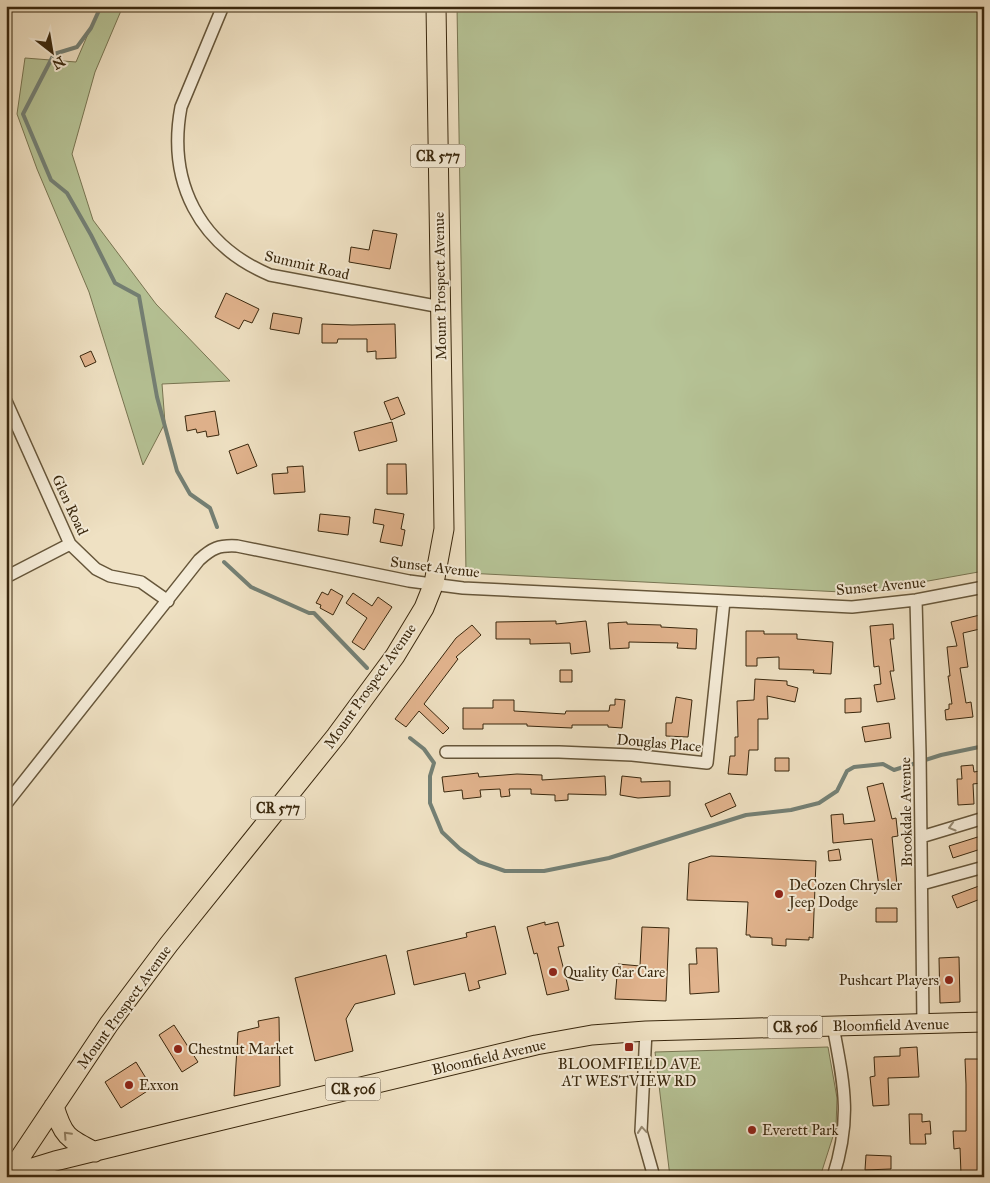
<svg xmlns="http://www.w3.org/2000/svg" width="990" height="1183" viewBox="0 0 990 1183" font-family="'IM FELL Great Primer',serif">
<style>
.green{fill:#b6c396;stroke:#787552}
.lines{fill:none;stroke-linecap:round;stroke-linejoin:round}
.stream{stroke:#748075;stroke-width:4}
.building{fill:#e1b38d;stroke:#39270d}
.minor-casing{stroke:#66563a;stroke-width:14}
.primary-casing{stroke:#39270d;stroke-width:21}
.minor{stroke:#f5ecd8;stroke-width:11}
.primary{stroke:#efe1c3;stroke-width:19}
.oneway{stroke:#978a72}
.oneway2{stroke:#948468}
.poi-dot{fill:#8f2418;stroke:#f5ecd8;stroke-width:2}
.labels{text-anchor:middle;dominant-baseline:central;stroke-width:4;stroke-linejoin:round;paint-order:stroke}
.shield{fill:#f5ecd8;stroke:#71624a;stroke-width:1}
.shield-label{font-size:14px;font-weight:bold;fill:#39270d}
.street-label{font-size:15px;fill:#39270d;stroke:#f5ecd8}
.poi-label{font-size:15px;fill:#39270d;stroke:#f5ecd8;text-anchor:start}
</style>
<rect width="100%" height="100%" fill="#efe1c3"/>
<filter id="stains"><feTurbulence type="fractalNoise" baseFrequency=".004" numOctaves="4"/><feColorMatrix values="0 0 0 0 .2 0 0 0 0 .09 0 0 0 0 .02 0 0 0 .5 -.17"/></filter>
<radialGradient id="worn" r=".72"><stop offset=".6" stop-color="#630" stop-opacity="0"/><stop offset="1" stop-color="#630" stop-opacity=".3"/></radialGradient>
<!-- green -->
<path class="green" d="M100 6H123L95 72 72 154 93 220 156 304 230 381 162 384 165 423 143 465 89 292 37 169 17 114 25 58 76 62Z
M457 6H984V571L861 593 466 573Z
M828 1047 837 1098 836 1127 820 1177H670L655 1052Z"/>
<g class="lines">
<!-- stream -->
<path class="stream" d="M101 6 91 28 77 47 54 54 23 114 51 180 67 193 91 235 115 283 139 296 157 397 177 471 190 494 210 508 217 527
M224 562 251 587 309 613H314L367 668
M410 738 424 749 434 763 430 776V803L442 832 460 849 479 862 505 871H544L609 858 746 815 791 810 819 803 837 791 847 771 854 767 883 764 894 770 941 755 984 746"/>
</g>
<!-- building -->
<path class="building" d="M373 230 397 234 390 269 349 262 351 247 369 250Z
M226 293 259 309 252 323 244 320 239 329 215 317Z
M273 313 302 318 299 334 270 329Z
M322 324 352 325 395 324 396 358 376 359V351L367 352V339H338L337 343H322Z
M91 351 96 362 85 367 80 356Z
M398 397 405 414 391 420 384 402Z
M215 411 219 435 207 437 206 431 197 433 196 429 187 431 185 416Z
M392 422 397 441 359 451 354 432Z
M248 444 257 466 237 474 229 451Z
M387 464H406L407 494H387Z
M303 466 305 492 274 494 272 474 288 473 287 467Z
M375 509 404 514 401 529 405 530 402 546 380 542 384 525 373 523Z
M320 514 350 517 348 535 318 531Z
M331 589 343 596 333 615 320 608 321 605 316 603 322 592 328 595Z
M353 593 372 606 378 597 392 607 364 650 352 642 367 618 346 603Z
M984 614V628L963 633 968 667 960 668 966 703 971 702 973 717 946 720 945 710 949 709V704H952L948 676H950L947 647 957 646 951 622Z
M556 621V624L586 621 590 652 571 654 570 643 530 644V639H496V622Z
M627 622V624L661 625V627L697 629 696 649 677 648 678 643 629 642V648L610 649 608 623Z
M893 624 894 639H890L894 671H890L895 699 877 702 874 685 881 684 879 666 874 667 870 626Z
M472 625 481 635 456 657 458 659 424 704 449 728 443 734 419 711 406 727 395 719 456 638Z
M746 631H764V634H797V639L833 642 831 674 813 673 814 670 779 669V657L757 658V666H746Z
M560 670H572V682H560Z
M755 679 787 681V685L798 688 795 702 767 696 768 719H758V750H749L747 775 728 774 730 756H735V737H738L737 701 754 700Z
M676 697 692 700 688 737 666 736V723H672Z
M861 698V712L845 713V699Z
M615 699 625 700 622 728 608 727V725H572V728L527 726V724H483V729H463V708H493V700H514V711L565 714 566 711H609L610 705H615Z
M889 723 891 738 865 742 862 727Z
M775 758H789V771H775Z
M973 765 974 772 980 771 981 783 973 784 974 804 958 805 957 779H962L961 766Z
M478 773 479 777 517 774 542 775V780L605 776 606 795 568 794V800L555 801V795L531 794V789H509L510 796 501 797 500 789 480 790 481 797 463 799 462 790 444 792 442 777Z
M622 776 641 778V782L670 781V796L638 798 620 795Z
M883 783 892 819 896 818 898 836 892 837 897 884 879 886 872 839 833 843 831 815 843 814 844 824 875 821 867 787Z
M730 793 736 806 711 817 705 804Z
M984 835V848L953 858 949 846Z
M839 849 841 860 829 861 828 851Z
M711 856 816 861 813 938 809 937V940L786 939V946L772 945V938L750 937V935H746L748 902 687 900 689 863Z
M979 886 983 898 957 908 952 896Z
M876 908H897V922H876Z
M545 922V925L558 922 564 946 558 947 569 990 547 995 537 953 534 954 527 927Z
M495 926 506 974 478 981 480 988 469 991 465 973 414 985 407 951 467 937 466 933Z
M642 927 669 928 666 1001 615 999 618 964 640 966Z
M696 948H717L719 992 690 994 689 964H697Z
M386 955 395 994 355 1004 346 1019 353 1051 315 1061 295 978Z
M959 957 960 1002 940 1003 939 958Z
M279 1017 280 1086 234 1096 238 1032 259 1027 258 1021Z
M174 1025 198 1062 182 1072 159 1035Z
M917 1047 919 1077 888 1078 889 1105 873 1106 870 1077 875 1076 874 1057 900 1056V1048Z
M965 1059H980V1130H984V1147L981 1148 982 1172 961 1174 960 1148 954 1149 953 1131H966V1084Z
M136 1062 152 1088 121 1108 105 1082Z
M909 1114H922V1122L930 1121 931 1134H925L926 1144H910Z
M866 1155 891 1156V1169L865 1170Z"/>
<g class="lines">
<defs>
<path id="minor" d="M223 6 181 107C167 182 199 245 270 275L441 307
M6 401 70 544 96 569 110 576 141 582 168 601
M6 577 70 544
M916 600 920 753 923 1024
M446 752H559L632 755 707 763 724 601
M6 804 199 560C212 548 219 545 237 546L409 581 463 588 852 607 916 600 984 587
M921 837 984 818
M922 884 984 867
M646 1031 641 1131 654 1177
M833 1177C852 1118 844 1085 833 1026"/>
<path id="primary" d="M54 1106C63 1136 67 1138 95 1152
M6 1176 55 1161 177 1131 536 1045 592 1035 646 1031 984 1022
M7 1177 109 1024 169 944 336 736 395 656 424 608 434 583 444 529 436 6"/>
</defs>
<!-- minor casing -->
<use href="#minor" class="minor-casing"/>
<!-- primary casing -->
<use href="#primary" class="primary-casing"/>
<!-- minor -->
<use href="#minor" class="minor"/>
<!-- primary -->
<use href="#primary" class="primary"/>
</g>
<!-- one-way arrows -->
<defs><path id="oneway-chevron" d="M-2-3.5L2.5 0L-2 3.5" fill="none" stroke-width="1.6" stroke-linecap="round" stroke-linejoin="round" transform="scale(1.25)"/></defs>
<g class="oneway">
<use href="#oneway-chevron" transform="translate(952 827) rotate(164)"/>
<use href="#oneway-chevron" transform="translate(642 1130) rotate(-95)"/>
</g>
<use class="oneway2" href="#oneway-chevron" transform="translate(67 1135) rotate(-133)"/>
<!-- markers -->
<g class="poi-dot">
<circle cx="779" cy="894" r="5"/>
<circle cx="553" cy="972" r="5"/>
<circle cx="949" cy="980" r="5"/>
<rect x="624" y="1042" width="10" height="10" rx="2.5"/>
<circle cx="178" cy="1049" r="5"/>
<circle cx="129" cy="1085" r="5"/>
<circle cx="752" cy="1130" r="5"/>
</g>
<g class="labels">
<!-- shield labels -->
<g class="shield">
<rect x="410.5" y="144.5" width="55" height="23" rx="4"/>
<rect x="250.5" y="796.5" width="55" height="23" rx="4"/>
<rect x="767.5" y="1015.5" width="55" height="23" rx="4"/>
<rect x="325.5" y="1077.5" width="55" height="23" rx="4"/>
</g>
<g class="shield-label">
<text x="438" y="156">CR 577</text>
<text x="278" y="808">CR 577</text>
<text x="795" y="1027">CR 506</text>
<text x="353" y="1089">CR 506</text>
</g>
<!-- street labels -->
<g class="street-label">
<text transform="translate(307 265) rotate(13)">Summit Road</text>
<text transform="translate(440 286) rotate(-91)">Mount Prospect Avenue</text>
<text transform="translate(70 505) rotate(65)">Glen Road</text>
<text transform="translate(435 567) rotate(7)">Sunset Avenue</text>
<text transform="translate(881 586) rotate(-5)">Sunset Avenue</text>
<text transform="translate(370 686) rotate(-55)">Mount Prospect Avenue</text>
<text transform="translate(659 743) rotate(5)">Douglas Place</text>
<text transform="translate(906 812) rotate(-91)">Brookdale Avenue</text>
<text transform="translate(124 1007) rotate(-54)">Mount Prospect Avenue</text>
<text transform="translate(891 1025) rotate(-1)">Bloomfield Avenue</text>
<text transform="translate(489 1057) rotate(-13)">Bloomfield Avenue</text>
</g>
<!-- poi labels -->
<g class="poi-label">
<text x="789" y="885">DeCozen Chrysler<tspan x="789" dy="17">Jeep Dodge</tspan></text>
<text x="563" y="972">Quality Car Care</text>
<text x="939" y="980" text-anchor="end">Pushcart Players</text>
<text x="188" y="1049">Chestnut Market</text>
<text x="629" y="1064" text-anchor="middle">BLOOMFIELD AVE<tspan x="629" dy="17">AT WESTVIEW RD</tspan></text>
<text x="139" y="1085">Exxon</text>
<text x="762" y="1130">Everett Park</text>
</g>
</g>
<!-- margin -->
<rect width="990" height="1183" fill="none" stroke="#efe1c3" stroke-width="25"/>
<rect x="8" y="8" width="975" height="1168" fill="none" stroke="#39270d" stroke-width="2.5"/>
<rect x="12" y="12" width="965" height="1158" fill="none" stroke="#39270d"/>
<!-- north arrow -->
<g transform="translate(52 52) rotate(149)" stroke="#f5ecd8" stroke-width="4" paint-order="stroke">
<path d="M0-4L9 19L0 12L-9 19Z" fill="#39270d"/>
<text y="-8" font-size="14" font-weight="bold" text-anchor="middle" fill="#39270d">N</text>
</g>
<rect width="100%" height="100%" filter="url(#stains)"/>
<rect width="100%" height="100%" fill="url(#worn)"/>
</svg>
